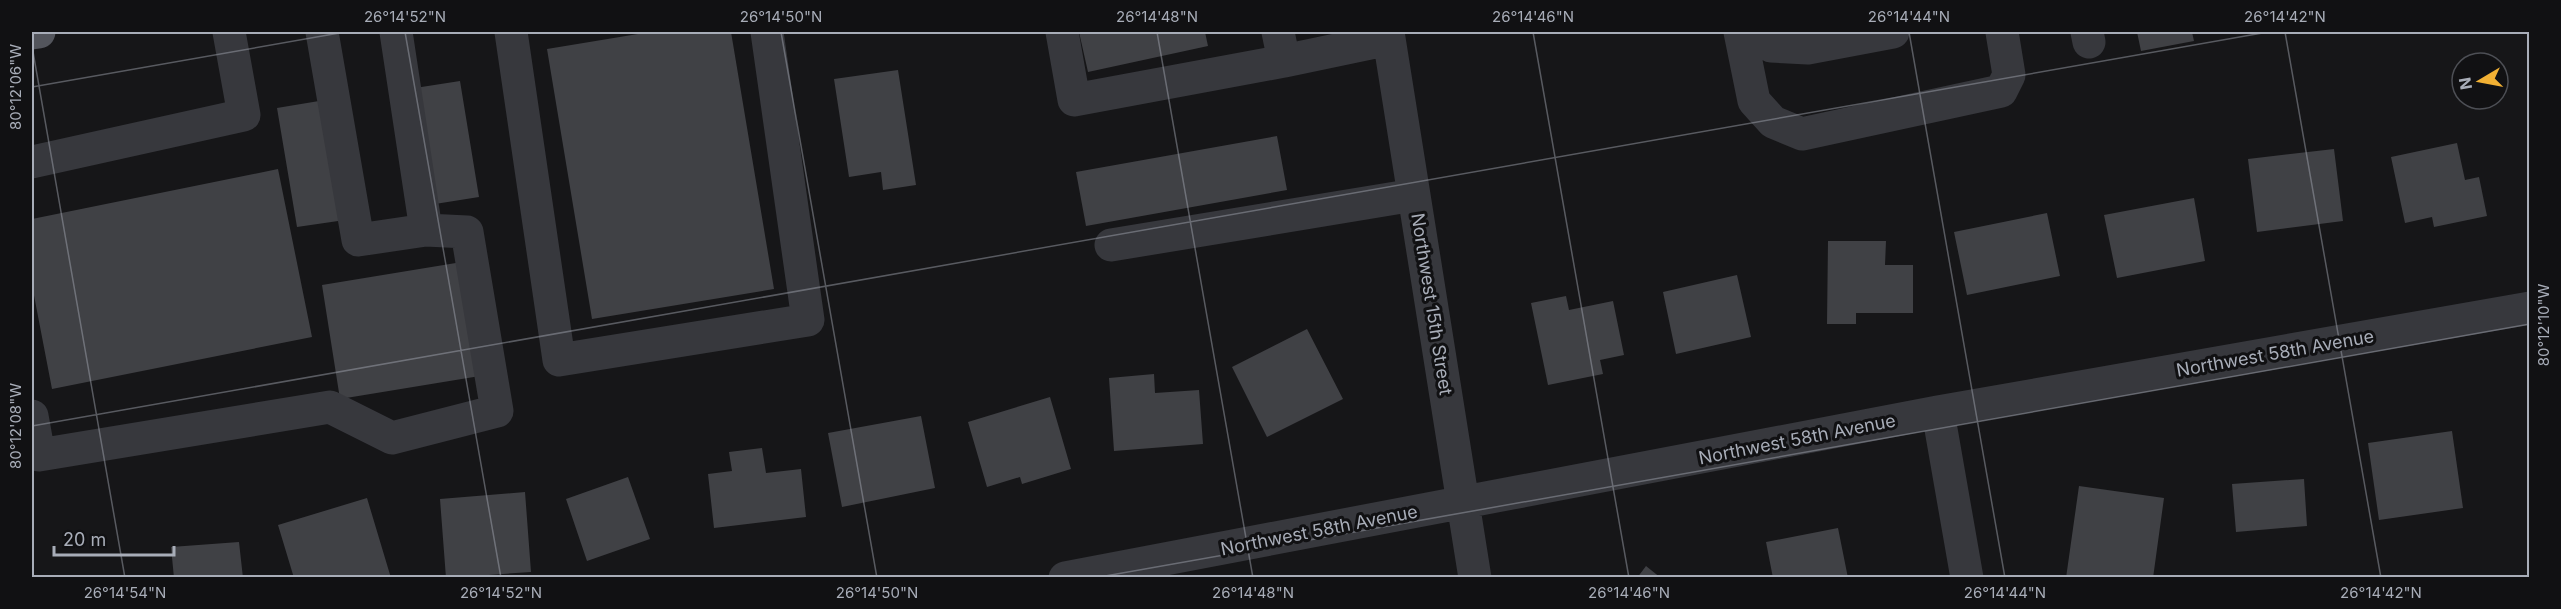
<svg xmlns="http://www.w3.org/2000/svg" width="2561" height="609" viewBox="0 0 2561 609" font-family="Inter,sans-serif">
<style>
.building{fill:#404145}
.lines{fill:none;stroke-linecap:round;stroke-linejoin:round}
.minor{stroke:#37383d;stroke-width:33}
.major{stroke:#53555c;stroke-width:33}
.ticks{fill:none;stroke:#a8adb8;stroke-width:1.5;stroke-opacity:0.45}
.labels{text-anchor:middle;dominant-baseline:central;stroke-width:6;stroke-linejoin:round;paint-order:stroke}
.street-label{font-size:18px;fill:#a8adb8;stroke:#111113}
.neatline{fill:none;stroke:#a8adb8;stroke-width:2}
.ticks-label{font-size:15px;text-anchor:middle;fill:#a8adb8}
</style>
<rect width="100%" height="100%" fill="#161618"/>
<!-- building -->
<path class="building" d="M650 32H731L774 289 592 319 547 49Z
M1079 32H1205L1208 46 1088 72Z
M2137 32H2192L2194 41 2141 51Z
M898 70 916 185 883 190 881 172 849 177 834 79Z
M460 81 479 197 435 204 415 88Z
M325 100 345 220 297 227 277 108Z
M1277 136 1287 190 1086 226 1076 172Z
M2457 143 2465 180 2479 177 2487 216 2434 227 2432 217 2405 223 2391 157Z
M2334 149 2343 221 2257 232 2248 159Z
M278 169 312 337 52 389 32 285V219Z
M2194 198 2205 261 2117 278 2104 215Z
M2047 213 2060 276 1967 295 1954 232Z
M1828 241H1886L1885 265H1913V313H1856V324H1827Z
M468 261 486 375 340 399 322 285Z
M1737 275 1751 337 1676 354 1663 292Z
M1566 296 1569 310 1613 301 1624 355 1600 360 1603 374 1548 385 1531 303Z
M1307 329 1343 399 1267 437 1232 367Z
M1154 374 1155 393 1199 390 1203 444 1114 451 1109 378Z
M1050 397 1071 469 1022 484 1020 477 987 487 968 422Z
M921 416 935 488 842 507 828 433Z
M2452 431 2463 508 2379 520 2368 443Z
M762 448 766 473 801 469 806 517 714 528 708 474 732 471 729 452Z
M628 477 650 539 587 561 566 499Z
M2304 479 2307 526 2236 532 2232 484Z
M2079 486 2164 498 2153 578H2066Z
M525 492 531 572 446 578 440 499Z
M367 498 391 578H294L278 525Z
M1838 528 1848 578H1773L1766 542Z
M239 542 243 578H174L171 547Z
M1646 566 1661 578H1637Z"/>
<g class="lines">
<!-- minor -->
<path class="minor" d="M396 32 426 230
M511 32 559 360 808 320 767 32
M1062 32 1074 100 1284 61 1389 39
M1278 32 1284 61
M1388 32 1475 578
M1740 32 1754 101 1773 122 1802 134 2001 91 2009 75 2002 32
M1750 32 1771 46 1808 48 1893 32
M2087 32 2089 42
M32 162 244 115 229 32
M1111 245 1414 195
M1938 412 1967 578
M32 416 39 455 330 407 392 438 497 411 467 232 426 230 358 240 322 32
M1065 578 1938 412 2530 308"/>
<!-- major -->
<path class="major" d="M32 33 39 32"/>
</g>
<!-- ticks -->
<path class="ticks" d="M405 32 501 578M781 32 877 578M1157 32 1253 578M1533 32 1629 578M1909 32 2005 578M2285 32 2381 578M32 46 125 578M32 87 345 32M32 426 2268 32M1094 578 2530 324"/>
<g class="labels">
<!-- street labels -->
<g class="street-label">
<text transform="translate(1432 304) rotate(81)">Northwest 15th Street</text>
<text transform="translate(2275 353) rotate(-10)">Northwest 58th Avenue</text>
<text transform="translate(1797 439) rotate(-11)">Northwest 58th Avenue</text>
<text transform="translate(1319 530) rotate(-11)">Northwest 58th Avenue</text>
</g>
</g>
<!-- border -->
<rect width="2561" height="609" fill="none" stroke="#111113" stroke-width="66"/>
<!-- north arrow -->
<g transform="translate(2480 81) rotate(260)"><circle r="28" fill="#111113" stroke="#4d4f55" stroke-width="1.5"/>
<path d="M0-4.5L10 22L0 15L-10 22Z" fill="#f2b134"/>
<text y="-9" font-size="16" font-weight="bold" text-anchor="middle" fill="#a8adb8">N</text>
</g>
<!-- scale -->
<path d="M54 546v9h120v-9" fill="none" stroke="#a8adb8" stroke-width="3"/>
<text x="63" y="546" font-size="18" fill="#a8adb8" stroke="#111113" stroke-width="4.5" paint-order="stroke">20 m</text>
<rect x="33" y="33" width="2495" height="543" class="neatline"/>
<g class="ticks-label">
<text x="405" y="22">26°14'52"N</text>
<text x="781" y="22">26°14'50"N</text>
<text x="1157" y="22">26°14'48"N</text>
<text x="1533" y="22">26°14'46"N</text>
<text x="1909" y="22">26°14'44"N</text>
<text x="2285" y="22">26°14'42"N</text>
<text transform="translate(16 87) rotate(-90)" y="5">80°12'06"W</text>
<text transform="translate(2544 325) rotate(-90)" y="5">80°12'10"W</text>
<text transform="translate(16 426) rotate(-90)" y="5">80°12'08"W</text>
<text x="125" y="598">26°14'54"N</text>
<text x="501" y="598">26°14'52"N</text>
<text x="877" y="598">26°14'50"N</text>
<text x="1253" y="598">26°14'48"N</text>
<text x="1629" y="598">26°14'46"N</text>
<text x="2005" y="598">26°14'44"N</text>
<text x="2381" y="598">26°14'42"N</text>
</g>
</svg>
